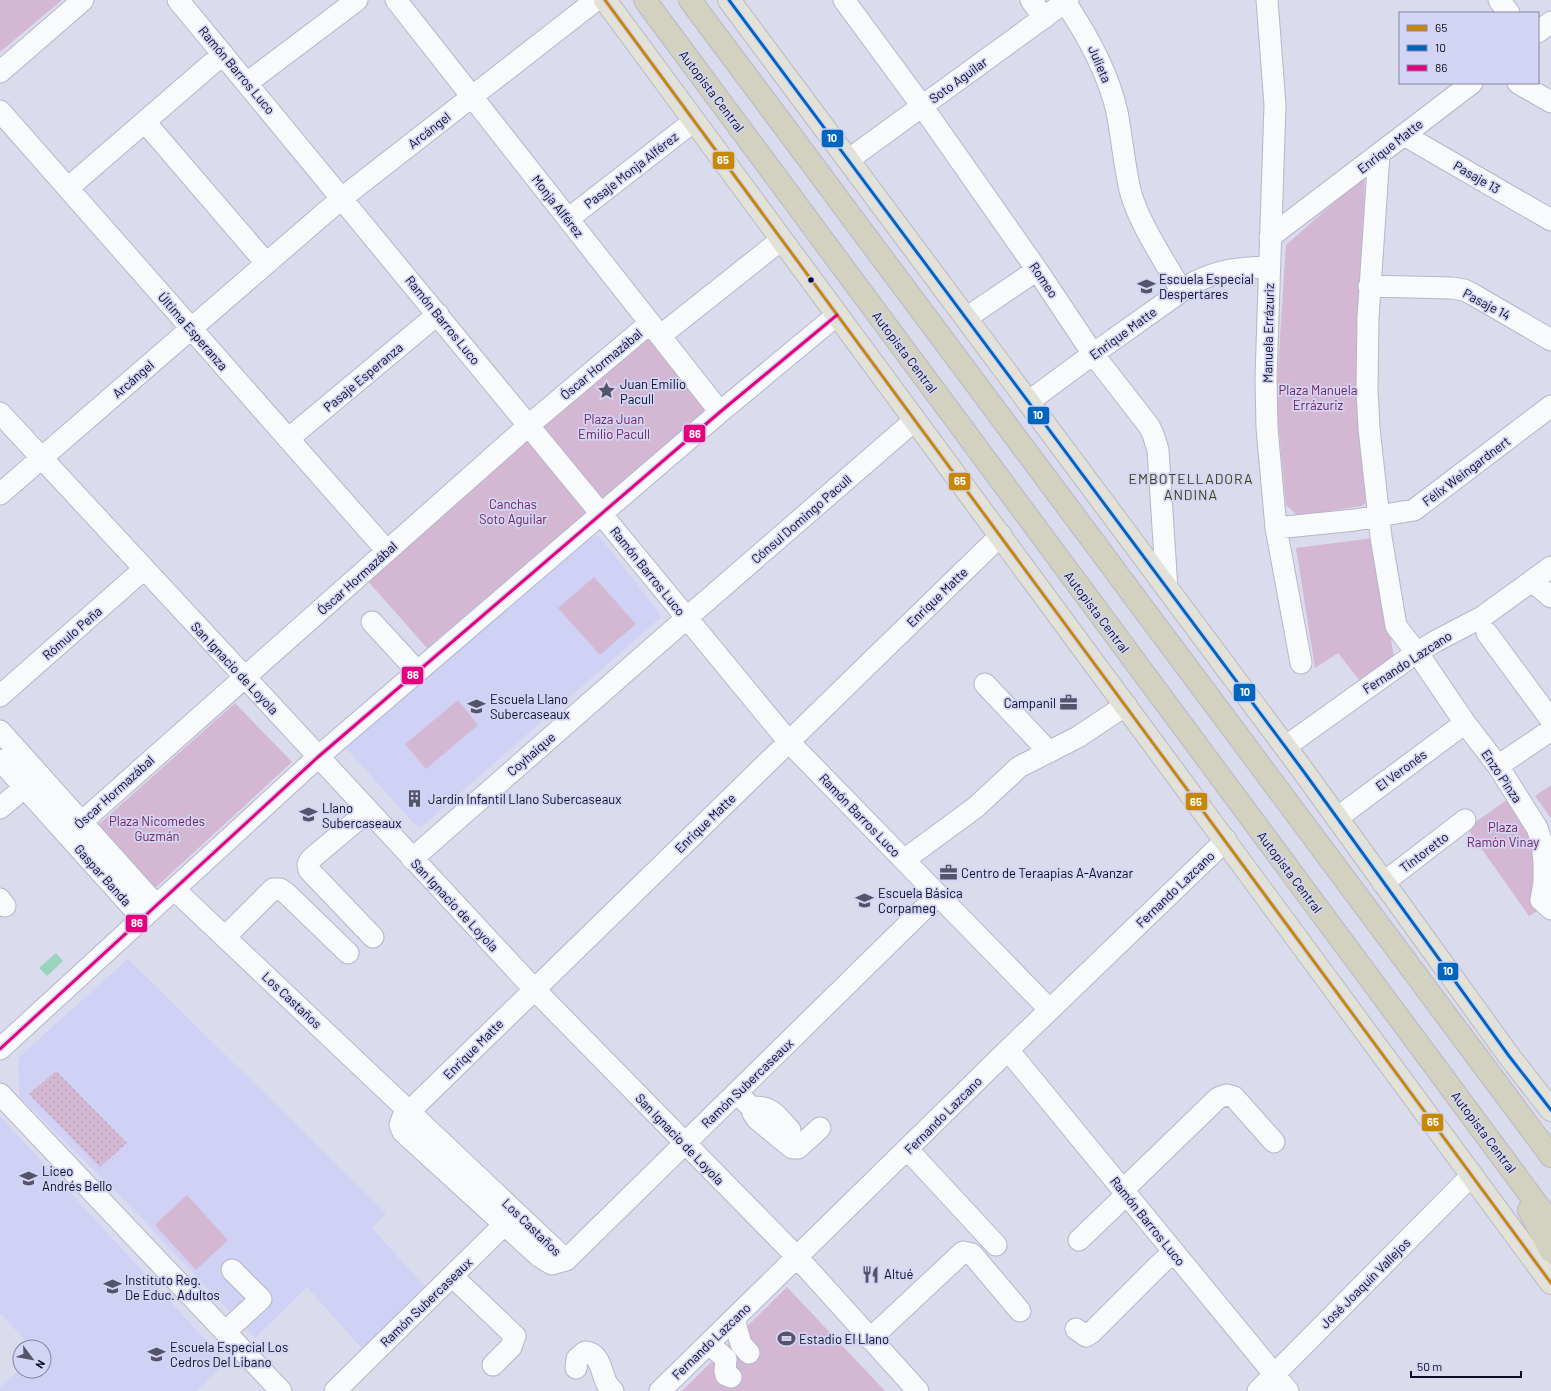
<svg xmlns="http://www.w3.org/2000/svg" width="1551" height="1391" viewBox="0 0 1551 1391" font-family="Barlow,sans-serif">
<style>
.built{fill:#d0d2f5}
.grass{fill:url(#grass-dots)}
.park{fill:#d4b7d2}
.water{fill:#98d5bc}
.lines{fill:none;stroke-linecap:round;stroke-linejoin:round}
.minor-casing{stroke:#b5b6ca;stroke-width:23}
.major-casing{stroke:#b8b9c4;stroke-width:24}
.highway-casing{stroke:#b8b9c4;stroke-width:24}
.minor{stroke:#f9fafc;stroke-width:21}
.major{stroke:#e2e2d8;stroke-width:22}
.highway{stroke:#d3d1c0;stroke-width:22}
.bus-1-casing{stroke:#d2d5f4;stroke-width:6}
.bus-2-casing{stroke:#d2d5f4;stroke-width:6}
.bus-3-casing{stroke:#d2d5f4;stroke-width:6}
.bus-1{stroke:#c88708;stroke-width:3}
.bus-2{stroke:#0065bd;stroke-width:3}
.bus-3{stroke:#e5007d;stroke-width:3}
.bus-dot{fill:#0d0c26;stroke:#d2d5f4;stroke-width:1.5}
.labels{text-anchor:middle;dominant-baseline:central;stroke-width:3.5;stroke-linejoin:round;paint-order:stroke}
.street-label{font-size:13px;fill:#0d0c26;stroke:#d2d5f4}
.poi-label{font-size:13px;fill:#0d0c26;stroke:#d2d5f4;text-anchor:start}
.park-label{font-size:13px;fill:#75205d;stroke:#d2d5f4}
.neighbourhood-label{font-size:14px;letter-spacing:1px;fill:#423c12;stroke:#d2d5f4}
.line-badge{stroke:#d2d5f4;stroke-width:1.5}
.badge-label{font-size:11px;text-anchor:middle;font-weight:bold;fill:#fff}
</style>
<defs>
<pattern id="grass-dots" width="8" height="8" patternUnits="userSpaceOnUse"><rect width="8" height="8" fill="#d4b7d2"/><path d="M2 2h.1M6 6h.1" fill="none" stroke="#b59cb4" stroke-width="1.8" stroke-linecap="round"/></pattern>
</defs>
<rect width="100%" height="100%" fill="#dadbec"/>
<!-- built -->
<path class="built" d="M593 536H599L659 612 660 618 420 828 417 827 345 747Z
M128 959 386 1213 372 1228 428 1290 365 1352 307 1287 255 1338 124 1200 19 1096 18 1065 20 1056Z
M0 1116 226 1362 197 1391H0V1388L20 1369V1371H44V1347H31L0 1313Z"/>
<!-- grass -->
<path class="grass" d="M56 1071 127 1143 100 1167 29 1094Z"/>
<!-- park -->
<path class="park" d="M0 0H62L0 52Z
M1365 175 1358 409 1368 500 1362 506 1298 516 1286 505 1276 400 1286 245Z
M651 328 716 411 605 504 536 418Z
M525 436 588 511 427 648 367 580Z
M1374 538 1394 657 1361 682 1338 653 1315 668 1296 548Z
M594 577 636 624 600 655 558 608Z
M458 700 478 725 426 769 405 744Z
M235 703 292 762 154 889 97 826Z
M1551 785V818L1535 796Z
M1508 799 1539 844 1542 908 1529 916 1467 828Z
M187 1195 228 1240 196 1270 155 1225Z
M787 1287 885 1391H682Z"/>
<!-- water -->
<path class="water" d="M56 953 63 961 47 976 39 968Z"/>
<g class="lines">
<defs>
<path id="minor" d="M178 0 789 742 1050 1010
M396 0 720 412
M844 0 922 106 1037 270 1093 354 1149 426 1153 434 1158 450 1167 589
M1031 0 1044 18
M1267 0 1275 105 1266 377 1267 428 1276 528 1301 663
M1499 0 1509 13
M1065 2C1088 36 1108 72 1117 112 1122 138 1124 164 1130 190 1138 222 1164 260 1181 290
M1538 32 1551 22
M0 72 83 0
M247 83 357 0
M1518 83 1551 102
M0 111 387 551
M145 122 266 263
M1404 135 1551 220
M1379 154 1368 318 1367 389 1369 428 1381 537 1396 626 1423 661 1465 723 1498 766 1537 828 1542 843 1544 862V882L1541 900 1551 909
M848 160 1068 0
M68 188 223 54
M568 219 694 121
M1270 237 1472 83
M1369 286 1451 288 1464 290 1474 295 1551 340
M966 318 1037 270
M660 336 781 240
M1028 402 1093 354 1193 283C1221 269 1239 268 1269 267
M0 413 534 989 797 1257 918 1391
M288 439 438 314
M0 494 342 198 596 0
M1276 528 1355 520 1414 510 1551 406
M1532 581 1551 597
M372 622 417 671
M1487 633 1551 720
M985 684 1049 752
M0 696 144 569
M0 731 156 905
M1285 747 1416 653 1436 641 1482 617 1551 567
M0 760 142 918
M1498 766 1551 730
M0 808 24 788
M368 811 311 859 308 864 309 870 373 937
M1337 818 1465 723
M67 835 529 425 650 323
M412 859 697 609 915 420
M904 860 976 807 1019 767 1078 737 1126 705
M1383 883 1465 820
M174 889 566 1260
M938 895 566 1260 552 1264 540 1257 403 1132 400 1125 402 1119 417 1104 1001 535
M0 899 5 906
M225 937 273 889H280L286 893 348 953
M0 1049 318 757 720 412 837 315
M1008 1050 1288 1391
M0 1094 281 1391
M743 1099 752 1108C771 1104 778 1118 790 1130
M752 1108 753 1113 757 1119 792 1148H798L820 1128
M908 1150 996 1245
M1123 1190 1218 1098 1226 1095 1234 1097 1274 1142
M1079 1240 1127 1194
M452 1276 515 1336 511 1347 493 1365
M734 1319 741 1344 749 1353
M1076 1329 1086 1336 1091 1333 1159 1265 1174 1252
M225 1332 261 1299 232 1270
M870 1339 963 1252 972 1254 1020 1311
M709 1344 726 1359 725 1371 726 1375 731 1377
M576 1368 577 1359 585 1352C601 1353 601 1373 607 1384 609 1386 611 1389 613 1391
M335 1391 514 1215
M660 1391 1008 1050 1226 840
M1258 1391 1472 1175"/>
<path id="major" d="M605 0 1551 1283
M729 0 1304 772 1509 1056 1551 1110"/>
<path id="highway" d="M645 0 1551 1223
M690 0 1551 1156
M1529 1210 1551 1251"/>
</defs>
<!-- minor casing -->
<use href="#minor" class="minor-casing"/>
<!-- major casing -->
<use href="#major" class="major-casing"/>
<!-- highway casing -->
<use href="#highway" class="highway-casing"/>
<!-- minor -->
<use href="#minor" class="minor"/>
<!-- major -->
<use href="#major" class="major"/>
<!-- highway -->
<use href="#highway" class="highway"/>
<defs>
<path id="bus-1" d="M605 0 1551 1283"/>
<path id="bus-2" d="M729 0 1304 772 1509 1056 1551 1110"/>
<path id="bus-3" d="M0 1049 318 757 720 412 837 315"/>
</defs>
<!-- bus-1 casing -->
<use href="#bus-1" class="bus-1-casing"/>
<!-- bus-2 casing -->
<use href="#bus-2" class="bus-2-casing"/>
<!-- bus-3 casing -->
<use href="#bus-3" class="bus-3-casing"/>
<!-- bus-1 -->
<use href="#bus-1" class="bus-1"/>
<!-- bus-2 -->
<use href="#bus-2" class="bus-2"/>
<!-- bus-3 -->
<use href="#bus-3" class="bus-3"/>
</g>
<!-- icons -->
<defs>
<symbol id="school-bare" viewBox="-9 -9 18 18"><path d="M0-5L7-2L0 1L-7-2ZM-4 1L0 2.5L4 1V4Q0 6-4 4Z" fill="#55546b" stroke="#d2d5f4" stroke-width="2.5" paint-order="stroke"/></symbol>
<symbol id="sight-bare" viewBox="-9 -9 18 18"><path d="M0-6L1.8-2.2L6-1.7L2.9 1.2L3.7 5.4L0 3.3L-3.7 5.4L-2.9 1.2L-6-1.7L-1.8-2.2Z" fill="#55546b" stroke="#d2d5f4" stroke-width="2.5" paint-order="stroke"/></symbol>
<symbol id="office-bare" viewBox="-9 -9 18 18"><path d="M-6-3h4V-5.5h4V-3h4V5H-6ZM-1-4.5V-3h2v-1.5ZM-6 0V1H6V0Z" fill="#55546b" stroke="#d2d5f4" stroke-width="2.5" paint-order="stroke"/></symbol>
<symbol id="building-bare" viewBox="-9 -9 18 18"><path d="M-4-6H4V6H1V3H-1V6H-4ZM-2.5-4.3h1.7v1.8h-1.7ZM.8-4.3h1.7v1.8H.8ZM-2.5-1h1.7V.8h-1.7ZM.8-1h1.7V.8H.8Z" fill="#55546b" stroke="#d2d5f4" stroke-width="2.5" paint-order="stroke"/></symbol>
<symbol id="restaurant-bare" viewBox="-9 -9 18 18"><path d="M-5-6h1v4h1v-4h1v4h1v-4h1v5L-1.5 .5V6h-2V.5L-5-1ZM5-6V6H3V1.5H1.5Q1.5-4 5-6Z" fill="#55546b" stroke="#d2d5f4" stroke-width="2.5" paint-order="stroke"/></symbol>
<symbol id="stadium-bare" viewBox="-9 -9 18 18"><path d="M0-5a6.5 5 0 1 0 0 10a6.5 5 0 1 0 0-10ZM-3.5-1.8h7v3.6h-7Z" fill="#55546b" stroke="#d2d5f4" stroke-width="2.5" paint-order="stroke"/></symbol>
</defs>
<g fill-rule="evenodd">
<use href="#school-bare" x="1134" y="274" width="25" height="25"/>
<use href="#sight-bare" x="594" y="378" width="25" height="25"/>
<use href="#office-bare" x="1056" y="690" width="25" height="25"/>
<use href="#school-bare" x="464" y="694" width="25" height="25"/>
<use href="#building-bare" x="402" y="786" width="25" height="25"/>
<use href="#school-bare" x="296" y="802" width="25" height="25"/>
<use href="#office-bare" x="936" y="860" width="25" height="25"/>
<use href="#school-bare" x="852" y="888" width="25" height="25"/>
<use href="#school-bare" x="16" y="1166" width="25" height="25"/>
<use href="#restaurant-bare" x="858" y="1262" width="25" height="25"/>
<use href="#school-bare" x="100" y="1274" width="25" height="25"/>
<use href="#stadium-bare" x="774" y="1326" width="25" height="25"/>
<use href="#school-bare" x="144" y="1342" width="25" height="25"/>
</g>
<!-- markers -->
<circle class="bus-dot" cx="811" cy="280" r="3.5"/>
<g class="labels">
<!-- street labels -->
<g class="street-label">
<text transform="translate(1100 64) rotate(67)">Julieta</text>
<text transform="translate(237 70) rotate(50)">Ramón Barros Luco</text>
<text transform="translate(958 80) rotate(-36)">Soto Aguilar</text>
<text transform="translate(712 91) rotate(53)">Autopista Central</text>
<text transform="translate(429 130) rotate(-38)">Arcángel</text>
<text transform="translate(1390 146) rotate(-38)">Enrique Matte</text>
<text transform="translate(631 170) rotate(-38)">Pasaje Monja Alférez</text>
<text transform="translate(1477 177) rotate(30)">Pasaje 13</text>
<text transform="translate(558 206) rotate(52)">Monja Alférez</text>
<text transform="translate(1044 280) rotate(56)">Romeo</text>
<text transform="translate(1487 304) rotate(28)">Pasaje 14</text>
<text transform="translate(443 320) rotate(51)">Ramón Barros Luco</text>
<text transform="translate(193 331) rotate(49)">Última Esperanza</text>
<text transform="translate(1123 333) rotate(-36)">Enrique Matte</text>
<text transform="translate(1268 333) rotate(-89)">Manuela Errázuriz</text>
<text transform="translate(905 352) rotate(53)">Autopista Central</text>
<text transform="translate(601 364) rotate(-40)">Óscar Hormazábal</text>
<text transform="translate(363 377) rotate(-40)">Pasaje Esperanza</text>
<text transform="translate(133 379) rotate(-41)">Arcángel</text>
<text transform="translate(1466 471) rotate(-37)">Félix Weingardnert</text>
<text transform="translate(801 519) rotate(-41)">Cónsul Domingo Pacull</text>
<text transform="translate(648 571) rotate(51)">Ramón Barros Luco</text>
<text transform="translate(357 578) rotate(-42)">Óscar Hormazábal</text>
<text transform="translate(937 597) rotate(-44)">Enrique Matte</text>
<text transform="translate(1097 612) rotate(53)">Autopista Central</text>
<text transform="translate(72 633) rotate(-41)">Rómulo Peña</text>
<text transform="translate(1407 662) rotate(-33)">Fernando Lazcano</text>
<text transform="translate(235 668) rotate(47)">San Ignacio de Loyola</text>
<text transform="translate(531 754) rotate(-41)">Coyhaique</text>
<text transform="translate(1401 770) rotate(-36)">El Veronés</text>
<text transform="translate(1502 776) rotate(56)">Enzo Pinza</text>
<text transform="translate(114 792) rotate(-42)">Óscar Hormazábal</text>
<text transform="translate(860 815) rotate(46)">Ramón Barros Luco</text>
<text transform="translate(705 823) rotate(-44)">Enrique Matte</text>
<text transform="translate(1424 852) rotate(-37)">Tintoretto</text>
<text transform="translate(1290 872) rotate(53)">Autopista Central</text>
<text transform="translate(103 875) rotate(48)">Gaspar Banda</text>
<text transform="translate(1175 889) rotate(-44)">Fernando Lazcano</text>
<text transform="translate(455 905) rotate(47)">San Ignacio de Loyola</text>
<text transform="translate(292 1000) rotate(43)">Los Castaños</text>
<text transform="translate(473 1049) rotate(-45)">Enrique Matte</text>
<text transform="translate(747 1083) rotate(-44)">Ramón Subercaseaux</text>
<text transform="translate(943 1115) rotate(-45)">Fernando Lazcano</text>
<text transform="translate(1484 1132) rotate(53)">Autopista Central</text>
<text transform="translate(680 1139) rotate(46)">San Ignacio de Loyola</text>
<text transform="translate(1148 1221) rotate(51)">Ramón Barros Luco</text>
<text transform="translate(532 1227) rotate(44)">Los Castaños</text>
<text transform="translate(1365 1283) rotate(-45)">José Joaquín Vallejos</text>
<text transform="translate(426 1302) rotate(-44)">Ramón Subercaseaux</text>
<text transform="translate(711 1341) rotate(-44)">Fernando Lazcano</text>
</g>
<!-- poi labels -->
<g class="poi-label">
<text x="1159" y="279">Escuela Especial<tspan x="1159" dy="15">Despertares</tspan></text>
<text x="620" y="384">Juan Emilio<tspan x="620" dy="15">Pacull</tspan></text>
<text x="490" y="699">Escuela Llano<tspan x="490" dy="15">Subercaseaux</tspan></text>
<text x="1056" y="703" text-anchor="end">Campanil</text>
<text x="428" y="799">Jardín Infantil Llano Subercaseaux</text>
<text x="322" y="808">Llano<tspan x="322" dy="15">Subercaseaux</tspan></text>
<text x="961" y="873">Centro de Teraapias A-Avanzar</text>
<text x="878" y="893">Escuela Básica<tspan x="878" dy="15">Corpameg</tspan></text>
<text x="42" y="1171">Liceo<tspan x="42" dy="15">Andrés Bello</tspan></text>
<text x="884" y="1274">Altué</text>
<text x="125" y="1280">Instituto Reg.<tspan x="125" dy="15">De Educ. Adultos</tspan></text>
<text x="799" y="1339">Estadio El Llano</text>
<text x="170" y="1347">Escuela Especial Los<tspan x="170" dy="15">Cedros Del Libano</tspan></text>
</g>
<!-- park labels -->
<g class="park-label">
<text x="1318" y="390">Plaza Manuela<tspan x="1318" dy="15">Errázuriz</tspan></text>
<text x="614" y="419">Plaza Juan<tspan x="614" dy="15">Emilio Pacull</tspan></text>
<text x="513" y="504">Canchas<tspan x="513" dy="15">Soto Aguilar</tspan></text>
<text x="157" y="821">Plaza Nicomedes<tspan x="157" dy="15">Guzmán</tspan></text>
<text x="1503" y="827">Plaza<tspan x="1503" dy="15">Ramón Vinay</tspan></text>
</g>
<!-- neighbourhood labels -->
<g class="neighbourhood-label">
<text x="1191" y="478">EMBOTELLADORA<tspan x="1191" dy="16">ANDINA</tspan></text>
</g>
</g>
<g class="line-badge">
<rect x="821" y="129" width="23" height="19" rx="4" fill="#0065bd"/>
<rect x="712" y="151" width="23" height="19" rx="4" fill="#c88708"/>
<rect x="1027" y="406" width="23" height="19" rx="4" fill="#0065bd"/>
<rect x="683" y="424" width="23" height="19" rx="4" fill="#e5007d"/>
<rect x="948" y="472" width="23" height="19" rx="4" fill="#c88708"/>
<rect x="401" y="666" width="23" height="19" rx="4" fill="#e5007d"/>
<rect x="1233" y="683" width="23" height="19" rx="4" fill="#0065bd"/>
<rect x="1185" y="792" width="23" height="19" rx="4" fill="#c88708"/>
<rect x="125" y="914" width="23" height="19" rx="4" fill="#e5007d"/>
<rect x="1437" y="962" width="22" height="19" rx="4" fill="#0065bd"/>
<rect x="1421" y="1113" width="23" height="19" rx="4" fill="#c88708"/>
</g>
<g class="badge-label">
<text x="832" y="142">10</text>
<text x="723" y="164">65</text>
<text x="1038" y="419">10</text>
<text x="695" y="438">86</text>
<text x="960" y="485">65</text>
<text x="413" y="679">86</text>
<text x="1245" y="696">10</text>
<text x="1196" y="806">65</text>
<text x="137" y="927">86</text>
<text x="1448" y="975">10</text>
<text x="1433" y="1126">65</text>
</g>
<!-- legend -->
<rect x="1399" y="12" width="140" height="72" fill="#d2d5f4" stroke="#8385a2"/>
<rect x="1407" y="25" width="20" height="6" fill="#c88708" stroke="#8385a2"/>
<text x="1435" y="32" font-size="12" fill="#0d0c26">65</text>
<rect x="1407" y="45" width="20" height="6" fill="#0065bd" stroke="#8385a2"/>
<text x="1435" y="52" font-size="12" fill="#0d0c26">10</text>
<rect x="1407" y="65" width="20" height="6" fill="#e5007d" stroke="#8385a2"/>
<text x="1435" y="72" font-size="12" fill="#0d0c26">86</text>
<!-- north arrow -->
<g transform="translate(32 1359) rotate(122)"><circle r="19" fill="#d2d5f4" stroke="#8385a2"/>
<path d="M0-3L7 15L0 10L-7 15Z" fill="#55546b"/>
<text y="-6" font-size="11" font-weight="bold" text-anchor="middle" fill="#0d0c26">N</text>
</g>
<!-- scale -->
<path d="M1411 1371v6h110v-6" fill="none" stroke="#0d0c26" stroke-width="2"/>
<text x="1417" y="1371" font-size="12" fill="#0d0c26" stroke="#d2d5f4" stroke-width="3" paint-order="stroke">50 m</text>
</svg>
